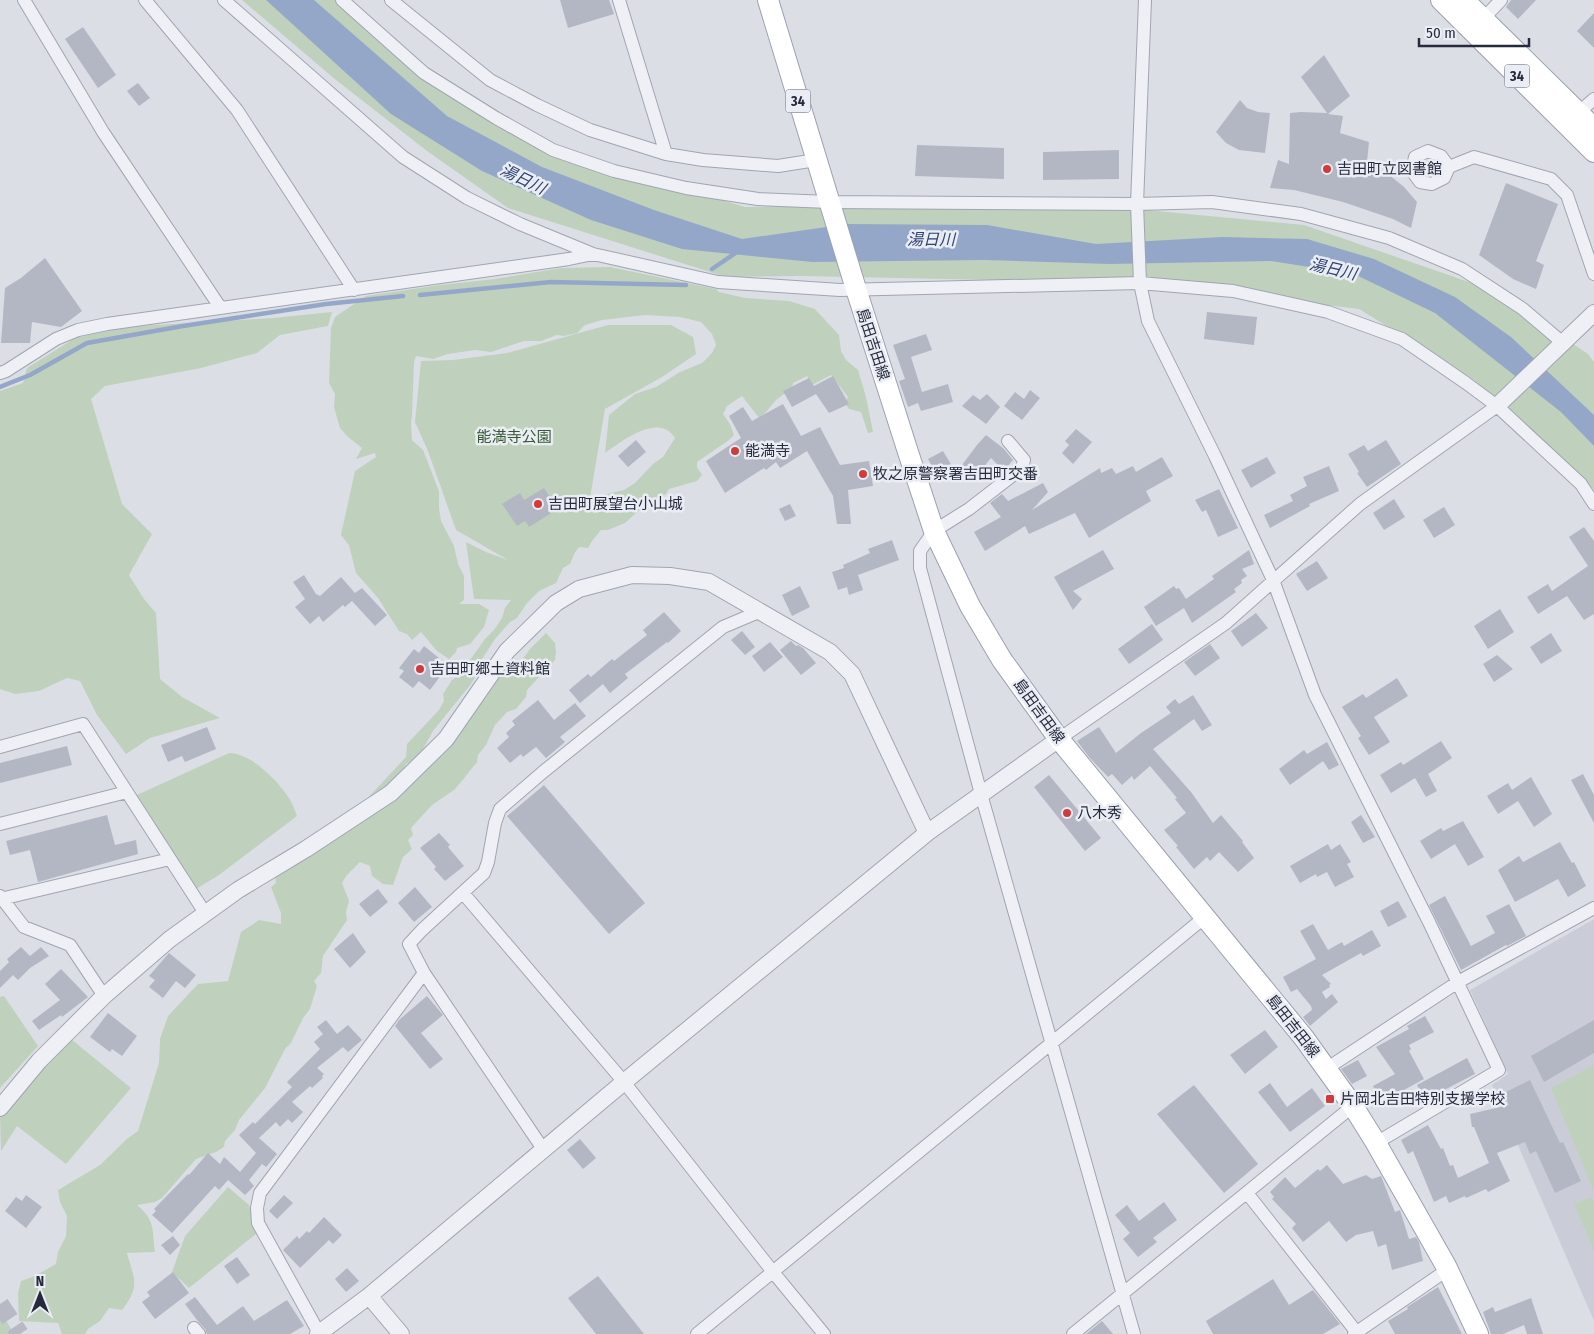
<svg xmlns="http://www.w3.org/2000/svg" width="1594" height="1334" viewBox="0 0 1594 1334" font-family="'Fira Sans Condensed','Noto Sans JP',sans-serif">
<style>
.built{fill:#cacdd8}
.green{fill:#bfd1bd}
.water{fill:#95a7c8}
.lines{fill:none;stroke-linecap:round;stroke-linejoin:round}
.stream{stroke:#95a7c8;stroke-width:4.5}
.building{fill:#b3b7c3}
.secondary-tunnel{stroke:#b7bac4;stroke-width:18;stroke-dasharray:18 9;stroke-linecap:butt}
.minor-casing{stroke:#a1a5b0;stroke-width:14}
.tertiary-casing{stroke:#a1a5b0;stroke-width:18}
.primary-casing{stroke:#9ba1b2;stroke-width:22}
.minor{stroke:#eef0f5;stroke-width:12}
.tertiary{stroke:#eef0f5;stroke-width:16}
.primary{stroke:#fff;stroke-width:20}
.poi-dot{fill:#d03c3d;stroke:#ebedf4;stroke-width:2}
.labels{text-anchor:middle;dominant-baseline:central;stroke-width:5;stroke-linejoin:round;paint-order:stroke}
.shield{fill:#ebedf4;stroke:#606574;stroke-width:1}
.shield-label{font-size:14px;font-weight:bold;fill:#252b3d}
.poi-label{font-size:15px;fill:#252b3d;stroke:#ebedf4;text-anchor:start}
.street-label{font-size:15px;fill:#252b3d;stroke:#ebedf4}
.park-label{font-size:15px;fill:#345932;stroke:#ebedf4}
.water-label{font-size:16px;font-style:italic;fill:#2f4371;stroke:#ebedf4}
</style>
<rect width="100%" height="100%" fill="#dcdee6"/>
<!-- built -->
<path class="built" d="M1594 919V1321L1492 1085 1508 1074 1470 990Z"/>
<!-- green -->
<path class="green" d="M242 0H341L394 46 569 155 745 207 1084 204 1304 225 1495 291 1588 354 1594 362V490L1473 379 1359 309 1140 283 801 276 726 277 508 208 427 151 336 80Z
M610 267 716 289 719 292 745 298 789 301 815 309 839 335 841 351 846 360 858 370 866 397 873 432 868 433 861 412 849 409 845 403 848 397 831 375 812 385 807 376 793 383 792 388 776 400 760 419 742 396 727 406 723 414 730 424 734 435 729 440 697 462V467L702 475 697 481 669 489 666 494 638 511 625 523 608 530H601L592 541 588 548 579 547 574 554 570 564 563 568 556 583 539 591 527 603 517 618 510 622 495 639 480 662 477 674 471 684 433 731 419 756 406 764 401 773 390 785 364 802 406 757 407 744 439 710 444 701 443 694 452 680 466 670 470 660 485 639 494 630 502 618 505 608 511 600 474 599 466 542 486 552 508 560 456 530 428 451 415 422 421 361 453 360 507 353 608 325H671L693 337 696 354 662 377 605 409 590 498 624 490 635 483 653 464 663 457 675 438C659 412 622 441 605 453L609 415 635 394 656 387 680 372 702 363 712 353 716 345 712 334 701 322 680 317 645 315 602 320 585 325 577 333 564 336 557 335 541 341H524L491 352 475 350 448 354 433 359 416 356 414 362 412 416 411 422 412 440 423 450 439 491V508L441 521 454 546 458 564 464 576V600L459 604H479L489 610 484 627 470 644 457 648 456 652 449 659 437 651 421 632 412 640 407 634 399 631 378 598 356 573 349 545 341 535 355 471 376 457 375 453 356 459 362 448 347 436 340 428 334 407 335 394 329 383 331 328 335 317 366 296 440 285 495 279 561 268Z
M332 312 328 326 280 335 257 353 201 368 105 386 91 399 122 504 152 534 129 575 144 599 156 613 160 679 182 697 220 718 150 738 126 754 97 715 80 681 67 678 39 691 15 694 0 689V391L23 383 27 368 80 335 138 326 273 318Z
M546 633 555 643 556 652 555 660 527 690 526 697 516 709 507 712 495 725 486 745 478 755 477 762 461 782 454 790 432 805 411 828 413 835 408 840 412 849 403 857 393 885 383 884 372 876 370 866 360 862 346 876 342 883 349 901 346 912 347 920 323 956 321 973 314 981 317 986 310 1009 303 1018 291 1043 285 1049 265 1088 239 1120 235 1130 225 1141 224 1147 216 1152 196 1159 162 1198 155 1202 137 1205C156 1221 152 1230 155 1252L127 1253C134 1280 141 1285 122 1310L109 1308 100 1321 88 1329 85 1334H62L58 1323 19 1321 18 1293 21 1281 35 1276 56 1264 58 1252 66 1236 67 1216 60 1202 58 1190 100 1165 128 1138 138 1131 159 1063 160 1039 168 1016 198 984 228 981 241 932 259 920 281 924V913L271 887 276 883 275 871 405 782 506 659 521 661 530 649Z
M229 753C251 753 278 781 289 798 293 804 295 811 297 816L219 875 196 889 137 795Z
M4 996 38 1046 0 1088V997Z
M66 1035 131 1088 66 1164 17 1126 1 1151 0 1115Z
M1594 1065V1192L1551 1088Z
M228 1187 249 1205 257 1233 189 1288 172 1272 185 1236Z
M1592 1197 1594 1202V1251L1574 1204Z
M0 1310 14 1334H0Z"/>
<!-- water -->
<path class="water" d="M266 0H314L447 116 542 167 654 210 742 239 847 224 987 225 1096 244 1222 237 1307 239 1374 259 1455 297 1511 337 1594 415V446L1561 412 1435 313 1354 274 1271 261 1109 264 984 260 812 262 682 249 591 220 482 171 391 114Z"/>
<g class="lines">
<!-- stream -->
<path class="stream" d="M712 269 737 252
M420 295 551 282 686 285
M0 387 30 375 87 343 183 326 326 304 403 296"/>
</g>
<!-- building -->
<path class="building" d="M560 0H609L614 14 568 28Z
M1511 0H1536L1518 19 1506 7Z
M1594 13V48L1577 31Z
M83 27 116 75 98 88 65 39Z
M1324 55 1350 96 1328 114 1343 116 1340 133 1369 142 1367 162 1388 174 1404 187 1417 202 1411 228 1393 219 1343 202 1294 190 1270 188 1278 160 1289 164 1290 113 1301 112 1327 113 1301 77Z
M138 83 150 98 139 106 127 91Z
M1240 100 1247 108 1258 112 1270 113 1265 153 1239 150 1226 143 1216 132Z
M917 145 1004 148V179L915 176Z
M1119 150V179L1043 180V152Z
M1506 183 1558 204 1536 261 1544 265 1536 289 1513 279 1479 255Z
M45 258 82 311 61 327 32 322 30 343H1L5 288 21 278Z
M1207 312 1257 317 1254 345 1204 339Z
M926 334 932 350 911 357 922 392 948 384 953 402 921 411 918 403 908 407 899 381 905 379 893 345Z
M833 376 849 404 829 413 816 394 792 407 783 391 809 378 814 386Z
M1030 390 1040 398 1022 420 1004 406 1015 392 1024 399Z
M987 394 1000 407 986 424 962 406 973 395 980 400Z
M783 404 801 436 820 427 840 465 869 461 873 486 848 490 851 524H837L833 496 807 451 780 468 776 462 766 470 764 468 725 493 706 461 741 438 729 416 743 407 752 421Z
M1076 429 1092 442 1073 464 1062 453 1069 445 1065 441Z
M986 435 1003 448 1013 460 1007 467 1003 464 1000 467 991 458 977 475 962 465 977 445Z
M636 440 646 452 628 467 618 456Z
M1386 440 1401 464 1367 487 1357 473 1359 472 1348 454 1364 445 1368 451Z
M943 451 952 466 938 477 928 459Z
M1162 457 1173 476 1146 491 1151 501 1089 538 1075 513 1029 534 1025 526 985 551 974 532 1001 517 990 503 1002 494 1008 501 1043 483 1048 492 1032 510 1100 468 1101 473 1112 468 1116 474 1133 466 1136 472Z
M1267 457 1276 473 1251 488 1241 470Z
M1329 466 1339 491 1309 504 1310 506 1270 528 1264 515 1293 501 1290 495 1307 486 1303 477Z
M544 488 558 509 529 527 525 521 517 526 502 504 520 493 524 500Z
M1219 489 1238 528 1218 537 1206 510 1202 512 1195 500Z
M1394 499 1405 517 1384 530 1373 513Z
M790 504 796 516 785 521 779 509Z
M1444 507 1455 525 1434 538 1423 520Z
M1584 527 1594 541V614L1584 620 1567 596 1538 614 1527 597 1548 584 1552 591 1588 566 1569 537Z
M892 540 899 560 858 575 863 590 849 595 847 587 838 590 832 572 844 568 843 565 870 553 868 549Z
M1103 550 1114 569 1073 591 1082 599 1073 610 1054 577Z
M1249 550 1254 564 1242 569 1247 576 1241 580 1242 583 1234 589 1236 592 1192 623 1184 608 1156 626 1144 607 1174 586 1176 589 1179 588 1186 599 1214 579 1212 576Z
M1317 561 1328 578 1307 591 1296 574Z
M304 575 316 594 320 596 341 577 355 593 362 588 387 615 375 626 352 601 345 607 343 605 323 622 319 616 310 624 295 607 305 599 293 582Z
M800 586 810 607 792 616 782 595Z
M1500 609 1514 632 1488 649 1474 626Z
M664 612 681 631 668 643 667 642 625 674 628 678 610 693 603 684 580 703 569 690 588 674 591 677 612 659 614 661 647 635 643 630Z
M1256 613 1268 628 1242 647 1231 631Z
M1152 624 1163 640 1129 664 1118 649Z
M742 631 755 647 745 655 731 640Z
M1551 633 1562 651 1541 664 1530 647Z
M791 641 796 646 798 645 803 648 816 663 801 675 780 650Z
M770 642 783 657 764 672 752 656Z
M1210 644 1220 658 1195 676 1184 662Z
M424 646 439 658 435 664 444 671 430 690 419 681 413 688 399 677 404 671 399 668 414 649 419 653Z
M1497 655 1513 669 1494 682 1483 664Z
M1397 678 1408 696 1374 717 1390 742 1369 755 1358 738 1361 736 1342 707 1363 694 1366 698Z
M1193 695 1212 725 1202 731 1194 719 1153 749 1191 792 1213 823 1221 815 1243 841 1242 842 1254 858 1238 872 1219 852 1210 861 1207 857 1194 869 1176 847 1178 846 1164 830 1186 813 1175 799 1177 798 1150 766 1134 780 1132 776 1122 785 1112 774 1108 777 1089 757 1077 741 1099 727 1116 753 1141 733 1171 713 1166 707 1175 699 1179 704Z
M538 700 554 720 575 703 586 716 560 737 565 742 546 758 536 747 523 757 521 754 510 763 497 748 509 737 506 733 515 725 512 721Z
M207 727 216 749 185 762 182 756 168 762 161 745Z
M1441 741 1452 758 1428 774 1437 791 1426 797 1415 778 1391 793 1380 775 1401 762 1403 765Z
M1327 742 1339 765 1329 770 1323 761 1290 785 1279 769 1304 750 1307 754Z
M67 746 72 765 0 783V763Z
M1583 774 1594 795V823L1571 780Z
M1049 775 1101 838 1085 851 1034 787Z
M1531 777 1552 814 1534 827 1518 801 1498 814 1487 796 1508 783 1512 790Z
M544 785 645 903 609 934 507 816Z
M107 815 115 845 136 840 138 854 38 882 30 850 10 855 6 841Z
M1361 815 1375 837 1363 843 1351 822Z
M1463 821 1484 857 1468 866 1455 844 1431 859 1420 841 1441 828 1443 831Z
M439 833 450 845 448 847 464 866 445 881 434 869 436 867 420 848Z
M1560 842 1572 863 1574 862 1586 886 1568 897 1558 879 1515 902 1498 870 1519 856 1523 862Z
M1328 844 1331 850 1340 844 1351 862 1347 864 1354 877 1335 887 1327 872 1317 877 1316 874 1300 883 1290 866Z
M415 887 432 907 414 922 398 903Z
M378 889 388 902 370 917 359 904Z
M1445 896 1471 946 1495 933 1486 916 1509 904 1526 936 1507 946 1506 945 1461 970 1429 905Z
M1398 901 1407 917 1388 927 1380 911Z
M1313 924 1328 950 1342 942 1344 946 1372 930 1381 946 1363 956 1361 953 1322 975 1331 984 1329 985 1330 987 1322 992 1326 999 1332 994 1338 1002 1310 1026 1303 1017 1312 1010 1311 1006 1297 989 1291 992 1283 977 1316 959 1300 931Z
M353 933 366 952 350 968 334 949Z
M21 947 30 956 41 947 49 956 30 968 18 980 13 975 0 988V971L9 962 7 959Z
M169 953 196 975 185 988 176 981 163 998 149 987 155 980 149 976Z
M61 969 88 997 62 1017 61 1015 39 1030 32 1021 60 1000 45 984Z
M427 996 443 1015 421 1033 443 1059 430 1069 395 1026 399 1020Z
M108 1013 137 1036 122 1056 112 1049 110 1052 90 1037Z
M1425 1016 1434 1032 1409 1045 1411 1049 1409 1051 1424 1079 1382 1102 1373 1086 1395 1074 1376 1047 1409 1029 1407 1026Z
M326 1020 337 1034 348 1025 362 1040 348 1052 343 1047 317 1068 324 1074 322 1076 323 1078 312 1088 310 1086 292 1102 303 1112 292 1123 288 1119 280 1127 276 1122 259 1138 277 1154 266 1167 262 1164 249 1180 254 1186 245 1195 228 1180 219 1190 215 1186 172 1233 152 1215 156 1211 154 1209 188 1174 189 1175 208 1153 220 1164 224 1157 240 1172 256 1153 239 1135 253 1122 255 1124 292 1087 287 1082 320 1049 314 1042 323 1034 317 1027Z
M1594 1020V1053L1544 1082 1531 1056Z
M1265 1030 1278 1047 1245 1074 1230 1055Z
M1467 1058 1475 1074 1425 1100 1417 1085Z
M1358 1060 1367 1076 1352 1084 1341 1069Z
M1530 1080 1560 1143 1563 1142 1581 1181 1555 1193 1536 1151 1530 1154 1525 1142 1497 1153 1510 1181 1488 1192 1486 1189 1466 1198 1465 1196 1449 1203 1446 1196 1434 1202 1413 1151 1408 1154 1401 1140 1428 1125 1441 1149 1443 1148 1450 1166 1453 1165 1458 1178 1489 1163 1474 1127H1472L1470 1114 1509 1105 1504 1093Z
M1270 1083 1287 1107 1312 1088 1325 1106 1290 1132 1258 1092Z
M1194 1085 1258 1164 1224 1193 1157 1114Z
M580 1139 596 1158 583 1169 567 1150Z
M1327 1165 1343 1184 1366 1175 1372 1179 1381 1176 1395 1212 1400 1210 1409 1239 1416 1237 1419 1242 1423 1261 1392 1270 1386 1244 1378 1247 1373 1231 1356 1235 1346 1242 1329 1221 1303 1242 1292 1228 1296 1224 1272 1199 1274 1197 1270 1192 1285 1177 1295 1188 1318 1169 1320 1171Z
M26 1195 42 1207 26 1228 5 1211 16 1197 22 1201Z
M284 1195 293 1203 277 1219 269 1211Z
M1164 1202 1177 1220 1153 1238 1157 1242 1138 1257 1123 1239 1130 1233 1115 1215 1127 1205 1139 1221Z
M324 1217 342 1235 333 1244 329 1240 300 1268 283 1250 297 1236 299 1239 307 1231 309 1233Z
M173 1236 180 1245 170 1255 161 1245Z
M237 1257 250 1275 237 1284 224 1266Z
M347 1268 359 1281 346 1292 335 1279Z
M173 1272 189 1293 155 1319 142 1302 150 1296 147 1292Z
M598 1276 644 1334H596L568 1298Z
M1273 1279 1289 1305 1313 1290 1340 1324 1323 1334H1213L1206 1321Z
M1438 1287 1462 1334H1395L1388 1321 1408 1309 1407 1307Z
M195 1297 217 1325 243 1306 254 1321 287 1300 304 1326 290 1334H207L205 1329 197 1320 185 1304Z
M1531 1298 1543 1334H1527L1524 1325 1503 1334H1491L1483 1312 1493 1307 1495 1312Z
M1102 1321 1113 1334H1086Z"/>
<g class="lines">
<!-- secondary-tunnel -->
<path class="secondary-tunnel" d="M0 1304 20 1334"/>
<defs>
<path id="minor" d="M24 0 103 132 220 307
M145 0 237 110 354 290
M224 0 403 157 467 198 520 224 593 254 718 282 840 290 1140 283 1233 291 1328 312 1402 339 1466 383 1497 406 1581 484 1594 504
M342 0 424 73 496 118 553 150 614 171 686 188 758 199 829 202 1137 204 1212 202 1301 214 1389 238 1462 269 1523 309 1563 343
M391 0 490 80 537 105 590 130 666 154 703 160 778 166 816 160
M619 0 666 154
M1145 0 1137 204 1140 283 1148 321 1215 456 1273 580 1315 695 1429 922 1499 1070 1376 1143
M1483 19 1501 0
M1578 113 1594 99
M1449 167 1441 156 1428 151 1415 157 1412 171 1420 182 1432 184 1444 178 1449 167 1474 157 1551 179 1567 195 1594 274
M0 373 6 371 56 339 78 330 107 324C261 302 415 280 569 259L593 254
M1008 441 1024 460 1022 468 969 509 934 531 920 551V568L981 794 1134 1334
M1059 739 1226 623 1360 504 1497 406
M0 747 83 724 205 913
M0 824 127 792
M463 893 624 1082 773 1272 824 1334
M0 896 24 927 70 945 104 996
M1 899 170 859
M424 973 543 1149
M1326 1069 1458 982 1594 908
M1247 1193 1358 1334
M194 1328 199 1334
M319 1333 258 1223 257 1208 260 1193 424 973 409 944 422 930 484 873 488 862 495 823 500 809 543 772 723 627 761 611
M697 1334 1205 917
M1073 1334 1353 1106
M1354 1334 1447 1270"/>
<path id="tertiary" d="M1497 406 1594 313
M0 1108 39 1061 104 996 170 939 238 890 306 849 391 793 446 739 507 651 556 603 579 589 632 575 670 576 709 582 830 652 852 674 927 833
M369 1296 401 1334
M318 1334 369 1296 624 1082 927 833 1059 739"/>
<path id="primary" d="M768 0 856 289 908 452 934 531 970 606 1002 660 1059 739 1304 1038 1353 1106 1376 1143 1446 1266 1478 1334
M1441 0 1594 152
M1464 0 1594 128"/>
</defs>
<!-- minor casing -->
<use href="#minor" class="minor-casing"/>
<!-- tertiary casing -->
<use href="#tertiary" class="tertiary-casing"/>
<!-- primary casing -->
<use href="#primary" class="primary-casing"/>
<!-- minor -->
<use href="#minor" class="minor"/>
<!-- tertiary -->
<use href="#tertiary" class="tertiary"/>
<!-- primary -->
<use href="#primary" class="primary"/>
</g>
<!-- markers -->
<g class="poi-dot">
<circle cx="1327" cy="169" r="5"/>
<circle cx="735" cy="451" r="5"/>
<circle cx="863" cy="474" r="5"/>
<circle cx="538" cy="504" r="5"/>
<circle cx="420" cy="669" r="5"/>
<circle cx="1067" cy="813" r="5"/>
<rect x="1325" y="1094" width="10" height="10" rx="2.5"/>
</g>
<g class="labels">
<!-- shield labels -->
<g class="shield">
<rect x="1504.5" y="64.5" width="25" height="23" rx="4"/>
<rect x="785.5" y="89.5" width="25" height="23" rx="4"/>
</g>
<g class="shield-label">
<text x="1517" y="76">34</text>
<text x="798" y="101">34</text>
</g>
<!-- poi labels -->
<g class="poi-label">
<text x="1337" y="169">吉田町立図書館</text>
<text x="745" y="451">能満寺</text>
<text x="873" y="474">牧之原警察署吉田町交番</text>
<text x="548" y="504">吉田町展望台小山城</text>
<text x="430" y="669">吉田町郷土資料館</text>
<text x="1077" y="813">八木秀</text>
<text x="1340" y="1099">片岡北吉田特別支援学校</text>
</g>
<!-- street labels -->
<g class="street-label">
<text transform="translate(873 344) rotate(72)">島田吉田線</text>
<text transform="translate(1039 711) rotate(54)">島田吉田線</text>
<text transform="translate(1293 1026) rotate(52)">島田吉田線</text>
</g>
<!-- park labels -->
<g class="park-label">
<text x="514" y="437">能満寺公園</text>
</g>
<!-- water labels -->
<g class="water-label">
<text transform="translate(523 179) rotate(26)">湯日川</text>
<text x="931" y="239">湯日川</text>
<text transform="translate(1333 269) rotate(13)">湯日川</text>
</g>
</g>
<!-- north arrow -->
<g transform="translate(40 1294)" stroke="#ebedf4" stroke-width="4" paint-order="stroke">
<path d="M0-4L9 19L0 12L-9 19Z" fill="#252b3d"/>
<text y="-8" font-size="14" font-weight="bold" text-anchor="middle" fill="#252b3d">N</text>
</g>
<!-- scale -->
<path d="M1419 38v8h110v-8" fill="none" stroke="#252b3d" stroke-width="2.5"/>
<text x="1426" y="38" font-size="15" fill="#252b3d" stroke="#ebedf4" stroke-width="4" paint-order="stroke">50 m</text>
</svg>
